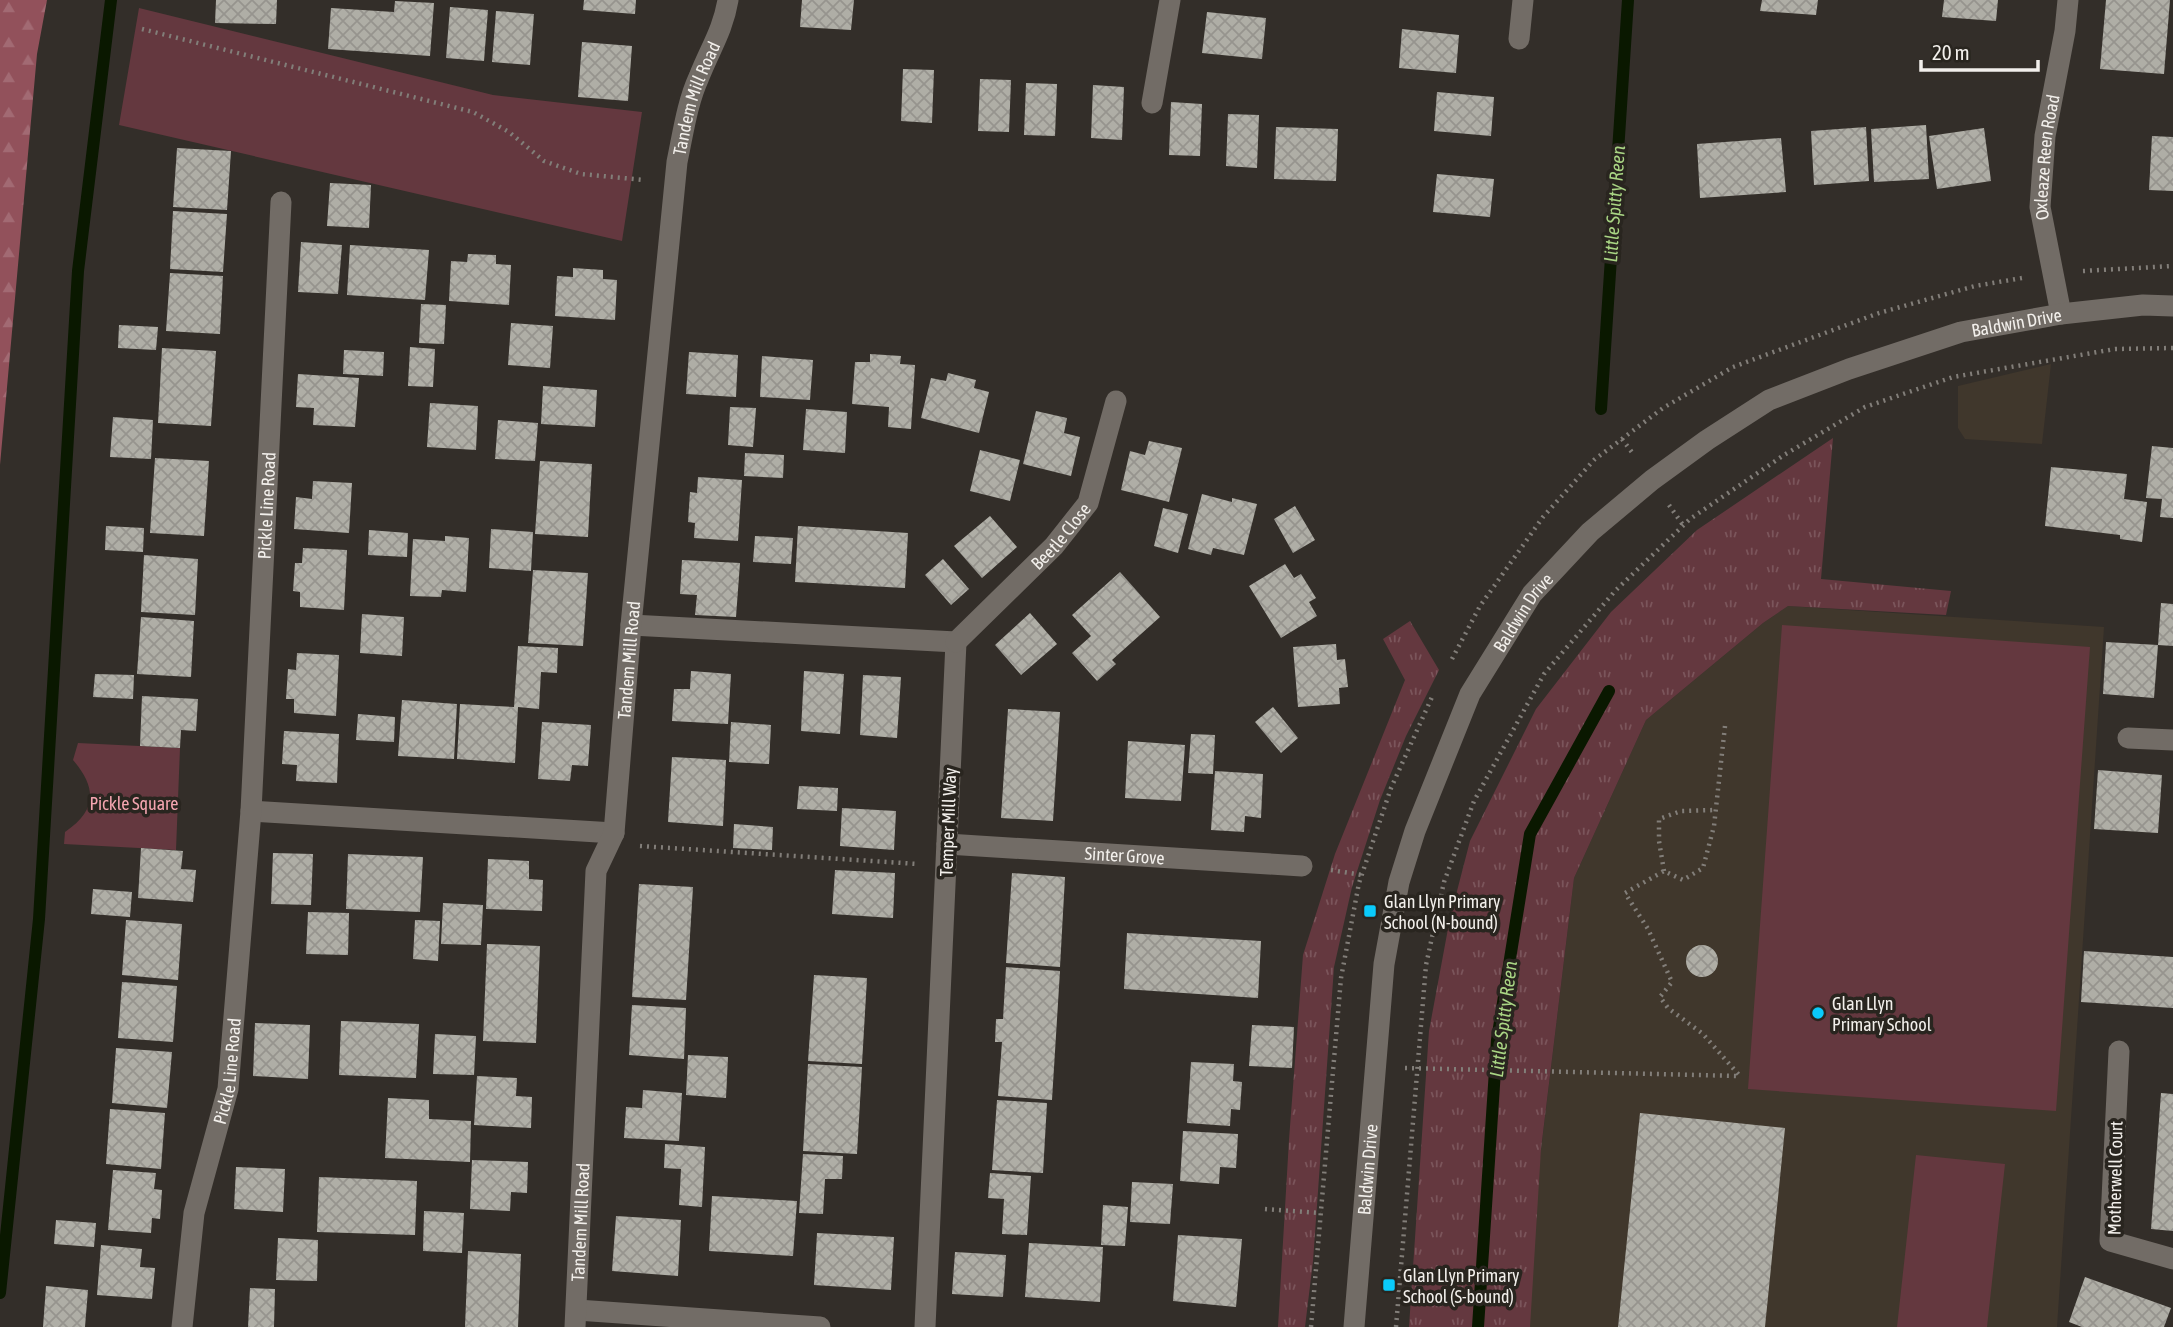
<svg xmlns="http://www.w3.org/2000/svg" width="2173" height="1327" viewBox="0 0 2173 1327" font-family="'Asap Condensed',sans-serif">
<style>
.built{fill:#40372c}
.grass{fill:url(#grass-tufts)}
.forest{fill:url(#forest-firs)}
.park{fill:#64383f}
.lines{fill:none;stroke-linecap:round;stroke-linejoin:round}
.stream{stroke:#0a1800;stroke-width:12}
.building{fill:url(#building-cross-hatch)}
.path{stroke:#827e79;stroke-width:4.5;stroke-dasharray:2 5;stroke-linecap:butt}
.minor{stroke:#726c66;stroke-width:21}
.poi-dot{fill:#0acafa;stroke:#29251f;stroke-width:2.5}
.labels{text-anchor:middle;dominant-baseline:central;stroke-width:7;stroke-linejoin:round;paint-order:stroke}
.street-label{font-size:18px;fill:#f2efeb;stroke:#29251f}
.park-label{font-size:18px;fill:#f4a5b0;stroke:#29251f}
.poi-label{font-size:18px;fill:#f2efeb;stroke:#29251f;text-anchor:start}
.water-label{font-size:19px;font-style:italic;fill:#a9d584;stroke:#29251f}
</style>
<defs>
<pattern id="grass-tufts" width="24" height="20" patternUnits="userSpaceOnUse" patternTransform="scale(1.75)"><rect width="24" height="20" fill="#64383f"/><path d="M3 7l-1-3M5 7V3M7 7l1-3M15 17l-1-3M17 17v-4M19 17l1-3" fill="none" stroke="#7b555b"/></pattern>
<pattern id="forest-firs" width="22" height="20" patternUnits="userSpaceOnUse" patternTransform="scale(1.75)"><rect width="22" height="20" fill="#92515b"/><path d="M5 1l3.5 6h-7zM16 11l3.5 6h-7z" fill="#a26a73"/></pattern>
<pattern id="building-cross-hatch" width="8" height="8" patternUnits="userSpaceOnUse" patternTransform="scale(1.75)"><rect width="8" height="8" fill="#afaea6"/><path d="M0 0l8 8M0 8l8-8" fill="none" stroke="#96948e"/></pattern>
</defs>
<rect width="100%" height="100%" fill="#332e29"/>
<!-- built -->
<path class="built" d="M2051 364 2042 444 1965 439 1958 428V386Z
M1788 606 2104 627 2057 1327H1529L1537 1183 1574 878 1646 720 1763 623Z"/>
<!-- grass -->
<path class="grass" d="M1833 438 1821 579 1951 591 1946 615 1788 606 1763 623 1646 720 1574 878 1541 1149 1530 1327H1409L1429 1031 1450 918 1470 841 1536 709 1611 612 1697 530Z
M1410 621 1439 670 1406 736 1380 800 1352 887 1334 967 1313 1261 1305 1327H1278L1289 1140 1303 955 1335 854 1405 680 1383 639Z"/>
<!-- forest -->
<path class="forest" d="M0 0H47L37 54 0 465Z"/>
<!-- park -->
<path class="park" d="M139 8 493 95 642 112 622 241 119 125Z
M1782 625 2090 647 2056 1111 1748 1089Z
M78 743 180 748 176 850 64 844 65 832C97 810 97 788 73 760Z
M1916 1155 2005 1164 1987 1327H1897Z"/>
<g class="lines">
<!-- stream -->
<path class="stream" d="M1601 409 1628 0
M0 1293 39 919 78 271 111 0
M1478 1327 1497 1040 1530 834 1609 691"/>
</g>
<!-- building -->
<path class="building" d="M216 0H277L276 24 215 23Z
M584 0H636L635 14 583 10Z
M802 0H854L851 30 800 27Z
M1762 0H1818L1816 15 1760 11Z
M1944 0H1998L1996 21 1942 17Z
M2106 0H2170L2164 74 2100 69Z
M395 1 434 3 430 56 328 49 331 8 394 12Z
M450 7 488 10 484 61 446 58Z
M496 11 534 14 530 65 492 62Z
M1207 12 1266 18 1262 59 1202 53Z
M1402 29 1459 35 1456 73 1399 68Z
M582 42 632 46 628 101 578 97Z
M903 69 934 70 932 123 901 121Z
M980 79 1011 80 1009 132 978 131Z
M1026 83 1057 84 1055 136 1024 135Z
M1093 85 1124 87 1122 140 1091 138Z
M1437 92 1494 97 1491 136 1434 131Z
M1171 102 1202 104 1200 156 1169 155Z
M1228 114 1259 115 1257 168 1226 166Z
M1926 125 1929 179 1874 182 1871 129Z
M1276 127 1338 129 1336 181 1274 179Z
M1866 127 1869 181 1814 185 1811 131Z
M1984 128 1991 181 1937 189 1929 136Z
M2152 136 2173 137V191L2149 190Z
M1781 138 1786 192 1700 198 1697 144Z
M177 148 231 151 227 210 173 207Z
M1437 174 1494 179 1490 217 1433 212Z
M330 183 371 185 369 228 327 226Z
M173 211 227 214 223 272 170 269Z
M301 242 342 245 338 294 298 292Z
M350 245 429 250 425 300 347 295Z
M468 254 496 255V264L511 265 509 305 449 301 451 261 467 262Z
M573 268 603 270V279L617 280 615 320 555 316 557 276 573 277Z
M170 273 223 276 220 334 166 331Z
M421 304 446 305 444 344 419 343Z
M511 323 553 326 550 368 508 365Z
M119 325 158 327 156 350 118 348Z
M410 347 435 349 433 387 408 386Z
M162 348 216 351 211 426 158 423Z
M344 350 384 352 383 376 343 374Z
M689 352 738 355 736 397 686 394Z
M870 354 901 356 900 364 915 365 911 429 888 427 889 407 852 404 855 362H870Z
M762 356 813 360 810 400 760 397Z
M948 373 976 380 974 388 989 392 979 433 921 418 931 378 946 381Z
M298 374 359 378 355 427 313 425 314 408 296 407Z
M543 386 597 390 595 427 541 424Z
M430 403 478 406 476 450 427 447Z
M730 407 756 408 753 447 728 445Z
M806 409 847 412 845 453 803 450Z
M1036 411 1067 418 1064 433 1080 437 1071 476 1023 464Z
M113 417 153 420 151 459 110 457Z
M498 420 538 423 535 461 495 459Z
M1149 441 1182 448 1169 502 1121 490 1130 451 1145 455Z
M2152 446 2173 448V518L2160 517 2162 499 2146 498Z
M980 450 1020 460 1010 501 970 491Z
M745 453 784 455 783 478 744 476Z
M155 458 209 461 204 536 150 533Z
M540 461 592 464 588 537 535 534Z
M2051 467 2127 474 2124 499 2147 502 2142 542 2120 539V535L2045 526Z
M698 477 742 480 738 541 694 538 695 523 688 522 690 492 697 493Z
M313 481 352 483 349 533 294 529 296 497 312 499Z
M1202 494 1232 502V498L1257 504 1244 555 1213 548 1211 555 1188 549Z
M1295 506 1315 540 1293 553 1274 519Z
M1163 508 1188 514 1178 553 1154 546Z
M990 516 1017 547 982 578 954 546Z
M106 526 144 528 143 552 105 550Z
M798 526 908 533 905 588 795 582Z
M491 529 533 532 531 571 489 568Z
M369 530 408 533 407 557 368 555Z
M445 536 469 538 466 592 442 590 441 597 410 596 413 539 445 541Z
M755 536 793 538 791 564 753 562Z
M303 548 347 550 344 610 300 607V592L293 591 295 563H302Z
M144 555 198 559 195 615 141 612Z
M943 559 969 589 951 605 925 575Z
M682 560 740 563 736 617 695 615 697 595 680 594Z
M1285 564 1294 578 1301 574 1316 598 1309 602 1317 616 1281 638 1249 586Z
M533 570 588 573 583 646 528 643Z
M1120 572 1160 617 1112 660 1116 664 1097 681 1072 653 1091 636 1072 615Z
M2161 603 2173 604V646L2158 645Z
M1030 613 1057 644 1021 675 995 645Z
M362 614 404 617 402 656 360 653Z
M141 617 194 621 191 677 137 674Z
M2106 642 2158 645 2154 698 2103 694Z
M1336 644 1337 660 1345 659 1348 687 1339 688 1340 704 1298 707 1293 647Z
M518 646 558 648 557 673 541 672 539 709 518 707 515 763 457 759 460 704 514 707Z
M297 653 339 655 336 716 294 713V699H286L288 669 296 670Z
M691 671 731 674 728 724 672 721 674 689H690Z
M804 671 844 674 840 734 801 731Z
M95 674 134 675 133 699 93 697Z
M863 675 901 677 897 738 860 735Z
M142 696 198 699 196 731 181 730 180 748 140 746Z
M402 700 457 704 454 759 398 756Z
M1273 707 1298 738 1281 753 1255 722Z
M1008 709 1060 712 1053 821 1001 818Z
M358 714 395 717 394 742 356 740Z
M542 722 591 725 588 766 572 765 570 781 538 779Z
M731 722 771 725 769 764 729 762Z
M284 731 339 734 337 783 296 781 297 765 282 764Z
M1191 734 1215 735 1213 774 1188 773Z
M1128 741 1185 745 1181 801 1125 798Z
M672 757 726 760 723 826 668 822Z
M2098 770 2162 775 2158 833 2094 829Z
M1215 771 1263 774 1261 818 1245 816 1244 832 1211 830Z
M799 786 838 788 837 811 797 809Z
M842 808 896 811 894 850 840 846Z
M734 824 773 827 772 850 733 848Z
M141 848 183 851 181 869 196 870 193 902 138 898Z
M273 853 313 854 311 905 271 904Z
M348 854 423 857 420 912 346 909Z
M488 859 529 861V879L543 880 542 911 486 909Z
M835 870 895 873 893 918 832 914Z
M1012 873 1065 877 1060 967 1006 963Z
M639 884 693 887 686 1000 632 997Z
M93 889 132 892 130 917 91 914Z
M443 903 483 905 481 945 441 944Z
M308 912 349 913 348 955 306 954Z
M126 920 182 924 178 980 122 975Z
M415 920 440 921 438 961 413 959Z
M1127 933 1261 941 1258 998 1124 989Z
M487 944 540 946 536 1043 483 1041Z
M1686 961a16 16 0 1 1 32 0a16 16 0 1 1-32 0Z
M2084 951 2173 957V1008L2081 1002Z
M1006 967 1060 971 1052 1100 998 1096 1002 1042H995L996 1019H1003Z
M814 975 867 978 862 1064 808 1061Z
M122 982 177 986 173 1042 118 1038Z
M632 1005 686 1008 684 1059 629 1055Z
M341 1021 419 1024 416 1078 339 1075Z
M255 1023 310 1025 308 1079 253 1076Z
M1252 1025 1294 1027 1292 1068 1249 1066Z
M435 1034 476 1036 474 1075 433 1074Z
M116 1048 172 1052 167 1108 112 1103Z
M688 1055 728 1057 726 1098 686 1095Z
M1191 1062 1234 1064 1233 1081 1242 1082 1240 1110 1231 1109 1230 1126 1187 1123Z
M808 1064 862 1067 857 1154 803 1151Z
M477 1076 517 1078 516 1096 532 1097 531 1128 474 1125Z
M643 1090 682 1093 679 1141 624 1138 626 1107 642 1108Z
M2161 1093 2173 1094V1231L2151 1229Z
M388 1098 429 1100V1119L471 1121 470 1162 385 1158Z
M997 1100 1047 1103 1043 1173 992 1170Z
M110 1109 165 1113 161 1169 106 1164Z
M1640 1113 1785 1128 1765 1327H1618Z
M1183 1131 1238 1134 1236 1168 1220 1167 1219 1184 1180 1181Z
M665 1144 705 1147 702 1207 679 1205 681 1169 664 1168Z
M803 1154 843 1156 842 1179H825L823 1214 799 1213Z
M472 1160 528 1162 527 1193 511 1192 510 1211 470 1209Z
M236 1167 285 1169 283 1212 234 1209Z
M113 1170 156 1173 154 1189 162 1190 160 1219 152 1218 151 1233 108 1230Z
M990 1173 1031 1176 1027 1235 1002 1234 1004 1199 988 1198Z
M319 1177 417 1181 415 1235 317 1232Z
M1132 1182 1173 1184 1170 1224 1130 1222Z
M712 1196 797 1201 793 1256 709 1251Z
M1103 1205 1128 1207 1125 1246 1101 1245Z
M424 1211 464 1213 462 1253 423 1251Z
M616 1216 681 1220 678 1276 612 1271Z
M56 1220 96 1223 94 1247 54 1244Z
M817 1233 894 1237 891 1290 814 1285Z
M1178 1235 1242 1239 1236 1307 1173 1301Z
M278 1238 318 1240 317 1281 276 1280Z
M1029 1243 1103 1247 1100 1302 1025 1297Z
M101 1245 142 1249 140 1267 155 1268 152 1299 97 1295Z
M468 1251 521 1254 518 1327H465Z
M955 1252 1006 1255 1003 1297 952 1294Z
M2085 1277 2171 1308 2164 1327H2082L2069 1322Z
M46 1286 88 1290 85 1327H43Z
M250 1288 275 1289 274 1327H248Z"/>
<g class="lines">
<!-- path -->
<path class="path" d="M142 29 473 112 509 132 544 161 581 174 644 180
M2083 271 2173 266
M1622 439 1634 455
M1669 505 1683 525
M1452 659 1480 606 1543 517 1594 460 1663 408 1733 367 1879 313 1975 286 2022 278
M1725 726 1714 826 1703 868 1683 880 1664 871 1625 893 1648 929 1672 982 1660 997 1668 1008 1703 1034 1740 1076
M640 846 918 864
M1331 870 1362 875
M1664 871 1659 841V819L1681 811 1716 810
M1405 1068 1739 1076
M1265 1209 1321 1213
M1311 1327 1341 978 1359 883 1391 788 1432 697
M1396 1327 1426 965 1444 882 1474 801 1544 674 1615 591 1690 519 1784 455 1865 407 1953 377 2115 349 2173 348"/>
<!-- minor -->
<g class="minor">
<path d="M1519 39 1523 0"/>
<path d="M1152 103 1170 0"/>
<path id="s1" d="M2061 314 2040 207 2045 136 2065 31 2068 0"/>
<path d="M631 625 956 642 925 1327"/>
<path id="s2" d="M956 642 1054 546 1088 503 1116 401"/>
<path d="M2128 738 2173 740"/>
<path d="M251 811 614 833"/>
<path id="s3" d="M947 844 1302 866"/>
<path d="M2119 1051 2110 1241 2173 1259"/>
<path d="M577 1310 820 1327"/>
<path id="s4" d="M182 1327 194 1213 228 1089 251 811 281 202"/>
<path id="s5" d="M575 1327 596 871 614 833 631 625 677 162C683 134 687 103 699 77 710 49 723 30 728 0"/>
<path id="s6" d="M1354 1327 1384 964 1399 882 1415 831 1470 694 1532 594 1590 532 1652 480 1707 440 1769 400 1849 369 1961 332 2061 314 2143 305 2173 306"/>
</g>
</g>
<!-- markers -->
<g class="poi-dot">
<rect x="1363" y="904" width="14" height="14" rx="3.5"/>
<circle cx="1818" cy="1013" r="7"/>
<rect x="1382" y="1278" width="14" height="14" rx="3.5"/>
</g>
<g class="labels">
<!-- street labels -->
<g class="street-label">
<text stroke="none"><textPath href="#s5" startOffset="1239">Tandem Mill Road</textPath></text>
<text stroke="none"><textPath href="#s1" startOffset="159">Oxleaze Reen Road</textPath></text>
<text stroke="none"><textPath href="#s6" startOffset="1334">Baldwin Drive</textPath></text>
<text stroke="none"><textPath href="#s4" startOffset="828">Pickle Line Road</textPath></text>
<text stroke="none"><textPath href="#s2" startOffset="149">Beetle Close</textPath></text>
<text stroke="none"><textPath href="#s6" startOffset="746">Baldwin Drive</textPath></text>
<text stroke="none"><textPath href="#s5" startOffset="672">Tandem Mill Road</textPath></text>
<text transform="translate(948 822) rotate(-88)">Temper Mill Way</text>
<text stroke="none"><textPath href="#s3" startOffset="178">Sinter Grove</textPath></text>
<text stroke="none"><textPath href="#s4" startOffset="261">Pickle Line Road</textPath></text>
<text stroke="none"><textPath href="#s6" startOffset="158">Baldwin Drive</textPath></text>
<text transform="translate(2115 1178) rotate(-89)">Motherwell Court</text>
<text stroke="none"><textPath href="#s5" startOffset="105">Tandem Mill Road</textPath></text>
</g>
<!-- park labels -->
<g class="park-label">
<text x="134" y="803">Pickle Square</text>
</g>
<!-- poi labels -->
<g class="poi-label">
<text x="1384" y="901">Glan Llyn Primary<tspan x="1384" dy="21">School (N-bound)</tspan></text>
<text x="1832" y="1003">Glan Llyn<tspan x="1832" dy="21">Primary School</tspan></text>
<text x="1403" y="1275">Glan Llyn Primary<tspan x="1403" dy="21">School (S-bound)</tspan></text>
</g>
<!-- water labels -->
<g class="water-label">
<text transform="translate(1614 204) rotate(-86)">Little Spitty Reen</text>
<text transform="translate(1503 1019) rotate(-83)">Little Spitty Reen</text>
</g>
</g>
<!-- scale -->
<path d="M1921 60v10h117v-10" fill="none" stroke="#f2efeb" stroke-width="3.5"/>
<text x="1932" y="60" font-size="21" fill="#f2efeb" stroke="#29251f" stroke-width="5" paint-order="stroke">20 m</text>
</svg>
